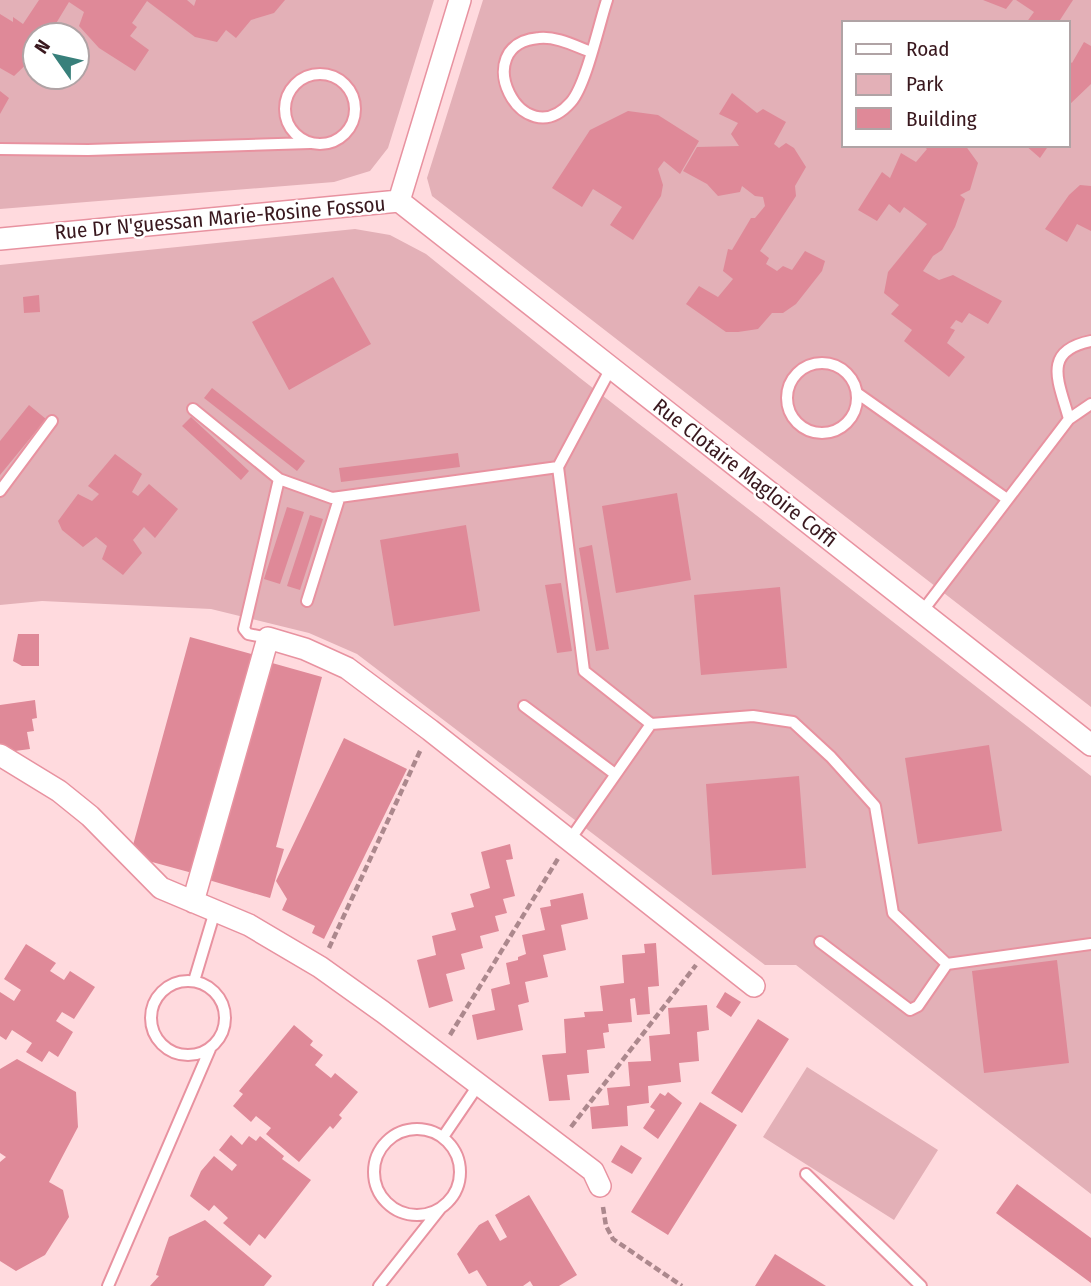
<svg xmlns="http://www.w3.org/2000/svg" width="1091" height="1286" viewBox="0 0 1091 1286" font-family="'Fira Sans Condensed',sans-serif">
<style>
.green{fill:#e3b0b7;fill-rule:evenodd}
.building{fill:#df8998}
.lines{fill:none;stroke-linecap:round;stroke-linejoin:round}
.lane-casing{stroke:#e892a0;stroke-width:14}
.street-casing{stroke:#e892a0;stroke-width:24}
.path{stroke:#ac888d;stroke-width:4.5;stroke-dasharray:7 3.5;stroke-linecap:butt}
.lane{stroke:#fff;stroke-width:10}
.street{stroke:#fff;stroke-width:21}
.labels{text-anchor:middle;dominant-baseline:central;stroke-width:5;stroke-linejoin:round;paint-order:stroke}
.street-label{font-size:21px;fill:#39181e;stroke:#fff}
</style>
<rect width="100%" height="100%" fill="#ffdade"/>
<!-- green -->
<path class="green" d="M0 0H434L388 148 370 171 334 182 0 209ZM35 35H77V77H35Z
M483 0H1091V707L432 196 427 178ZM844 23H1068V145H844Z
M355 229 390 235 426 254 580 378 1091 776V1194L796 965H765L357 654 309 633 211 609 42 601 0 605V265Z
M807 1067 938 1150 894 1220 763 1137Z"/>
<!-- building -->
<path class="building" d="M39 0H187L194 6 196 0H285L274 13 251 20 236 38 226 30 217 42 195 37 147 1 132 23 137 27 130 36 149 50 135 71 99 48 79 26 84 12 69 2 49 35H35V56L14 76 0 68V14L13 22V17L23 24Z
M983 0H1013L1006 9Z
M1016 0H1073L1058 23H1026L1034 12Z
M1084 42 1091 46V84L1068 106V60L1072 63Z
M0 91 9 98 0 114Z
M732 93 757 113 763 109 786 122 774 144 779 148 786 143 794 148 806 167 795 186 796 196 760 251 769 258 766 264 777 271 783 266 792 270 805 251 825 261 822 271 796 304 783 313H772L758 329 738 332H726L686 304 699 286 718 297 733 279 723 271 728 249 732 250 751 218H755L765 206 763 197 755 196 742 186 740 192 718 196 707 184 683 171 697 147 739 146 731 134 738 123 719 114Z
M628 111 658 115 699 141 680 174 664 161 658 169 663 185 661 196 633 240 610 225 622 207 593 189 582 207 552 188 590 130Z
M922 145H965L978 163 970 190 960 195 965 199 955 227 942 250 933 256 923 271 939 280 953 275 1002 301 988 324 969 313 962 323 956 320 950 328 955 330 947 343 965 357 949 377 904 341 912 330 891 314 899 305 884 293 888 272 927 224 904 207 900 213 889 204 877 221 858 210 882 172 890 178 901 153 916 162 927 149Z
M1025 145H1049L1040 158Z
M1080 185 1091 186V231L1077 224 1067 242 1045 229 1069 195Z
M333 277 371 344 289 390 252 322Z
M39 295 40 312 24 313 23 297Z
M212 388 305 461 297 471 204 398Z
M29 405 46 419 0 475V441Z
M191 417 249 471 241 480 182 426Z
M458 453 460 467 341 482 339 468Z
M115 454 142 474 132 492 138 496 149 484 178 509 155 538 144 527 133 540 142 553 123 575 102 559 107 546 96 537 83 547 62 530 58 521 78 494 92 501 99 494 88 486Z
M677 493 691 580 616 593 602 506Z
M287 507 304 512 280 584 264 579Z
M310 515 323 519 300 590 287 586Z
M466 525 480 611 394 626 380 540Z
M592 545 609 649 596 651 579 548Z
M561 583 572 651 557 653 545 585Z
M780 587 787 668 701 675 694 595Z
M18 634H39V666H22L13 661Z
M190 637 255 655 196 874 130 856Z
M265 661 322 677 276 847 284 849 270 898 202 878Z
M35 700 37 718 32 719 34 731 27 732 30 749 0 753V705Z
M344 738 407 769 324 939 312 933 315 926 282 910 287 899 276 881Z
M989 745 1002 831 918 844 905 758Z
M799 776 806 868 712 875 706 784Z
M510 844 513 859 506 860 515 896 503 899 507 913 495 916 499 931 480 936 483 948 461 954 465 969 446 974 453 1001 429 1008 417 960 436 955 432 936 456 930 451 913 474 907 470 894 490 888 481 852Z
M583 893 588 919 561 925 566 950 543 955 548 977 525 982 529 1002 518 1005 523 1030 477 1040 472 1015 495 1010 491 989 510 984 506 963 518 960V957L526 954 522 935 545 930 540 908 551 906 550 900Z
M656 943 659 986 648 987 650 1014 637 1015 635 998 630 999 632 1022 608 1024 609 1032 603 1033 605 1048 587 1050 589 1073 567 1075 570 1100 549 1101 542 1055 566 1053 564 1019 585 1017 584 1012 603 1011 600 986 624 983 622 955 645 953 644 944Z
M26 944 56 963 50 971 64 980 70 971 95 987 74 1019 62 1012 56 1021 73 1032 58 1057 49 1051 42 1062 26 1052 32 1043 12 1030 6 1040 0 1036V992L14 1001 21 990 4 979Z
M1057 960 1069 1063 984 1073 972 971Z
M725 992 741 1002 731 1017 716 1007Z
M707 1005 709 1030 697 1032 699 1061 679 1063 681 1082 648 1086 649 1103 627 1106 628 1126 592 1129 590 1107 609 1105 607 1088 630 1086 628 1062 651 1061 649 1036 670 1034 668 1008Z
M758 1019 789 1039 742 1113 711 1093Z
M294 1025 313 1041 310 1045 323 1055 315 1065 331 1078 335 1073 358 1092 339 1115 342 1118 333 1129 330 1126 299 1162 266 1134 271 1128 256 1116 251 1122 233 1106 243 1094 239 1091Z
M17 1059 76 1092 78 1127 49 1182 63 1190 69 1217 45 1255 16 1271 0 1261V1162L6 1157 0 1153V1069Z
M668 1092 682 1103 658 1139 643 1128 655 1110 650 1107 660 1093 665 1096Z
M700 1102 737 1125 668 1235 631 1212Z
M231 1135 242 1145 249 1136 256 1141 260 1136 284 1156 282 1159 311 1180 265 1239 259 1234 250 1246 223 1223 228 1218 214 1205 209 1211 190 1196 201 1171 214 1156 232 1171 237 1165 219 1150Z
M621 1145 642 1158 632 1174 611 1162Z
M1017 1184 1091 1238V1283L996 1213Z
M529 1195 577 1275 559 1286H533L530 1281 523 1286H487L477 1270 469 1274 457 1254 479 1225 488 1220 500 1241 507 1237 495 1215Z
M205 1220 272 1276 264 1286H150L159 1276 156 1275 169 1237Z
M775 1254 826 1286H755Z"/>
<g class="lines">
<defs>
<path id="lane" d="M591 52C575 46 556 36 539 38 466 44 522 158 571 102 586 85 599 24 607 0
M285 109a35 35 0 1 1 70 0a35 35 0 1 1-70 0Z
M0 149 88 150 310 143
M787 398a35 35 0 1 1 70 0a35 35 0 1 1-70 0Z
M857 393 1007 499
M193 409 279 479 332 498 558 467 584 671 651 724 753 716 793 722 831 757 875 806 893 913 947 964
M1069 419C1059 382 1041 351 1091 341
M558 467 611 368
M0 491 52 421
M307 601 339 499
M921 613 1069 419 1091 404
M268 638 248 634 244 629 279 479
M524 706 615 774
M569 841 651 724
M820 942 910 1010 918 1006 947 964 1091 944
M151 1018a37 37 0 1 1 74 0a37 37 0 1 1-74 0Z
M194 981 215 911
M374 1172a43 43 0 1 1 86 0a43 43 0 1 1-86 0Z
M443 1137 479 1084
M806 1174 921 1286
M108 1286 210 1049
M379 1286 440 1209"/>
<path id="street" d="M399 201 1091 745
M399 201 460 0
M0 239 399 201
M0 755 59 791 90 816 161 888 249 925 320 967 383 1012 593 1171 600 1186
M193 902 268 638 305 649 347 668 430 730 754 986"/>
</defs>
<!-- lane casing -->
<use href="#lane" class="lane-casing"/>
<!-- street casing -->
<use href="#street" class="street-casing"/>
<!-- path -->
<path class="path" d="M329 948 421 749
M450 1035 559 857
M571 1127 696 965
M603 1207 606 1226 613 1239 682 1286"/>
<!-- lane -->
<use href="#lane" class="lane"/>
<!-- street -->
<use href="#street" class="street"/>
</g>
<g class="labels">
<!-- street labels -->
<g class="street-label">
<text transform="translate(220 218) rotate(-5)">Rue Dr N'guessan Marie-Rosine Fossou</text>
<text transform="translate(745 473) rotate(38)">Rue Clotaire Magloire Coffi</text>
</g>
</g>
<!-- legend -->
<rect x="842" y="21" width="228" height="126" fill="#ffffff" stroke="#b0a3a5" stroke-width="2"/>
<rect x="856" y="44" width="35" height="10" fill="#ffffff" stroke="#b0a3a5" stroke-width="2"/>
<text x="906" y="56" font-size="21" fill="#39181e">Road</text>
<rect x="856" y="74" width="35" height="21" fill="#e3b0b7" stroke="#b0a3a5" stroke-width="2"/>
<text x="906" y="91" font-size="21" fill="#39181e">Park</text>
<rect x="856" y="108" width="35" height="21" fill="#df8998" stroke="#b0a3a5" stroke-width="2"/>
<text x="906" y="126" font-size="21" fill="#39181e">Building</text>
<!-- north arrow -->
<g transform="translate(56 56) rotate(304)"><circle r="33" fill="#ffffff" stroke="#b0a3a5" stroke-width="2"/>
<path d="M0-5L12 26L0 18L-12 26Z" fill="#38807b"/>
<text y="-10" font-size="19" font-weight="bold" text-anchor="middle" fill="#39181e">N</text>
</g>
</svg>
